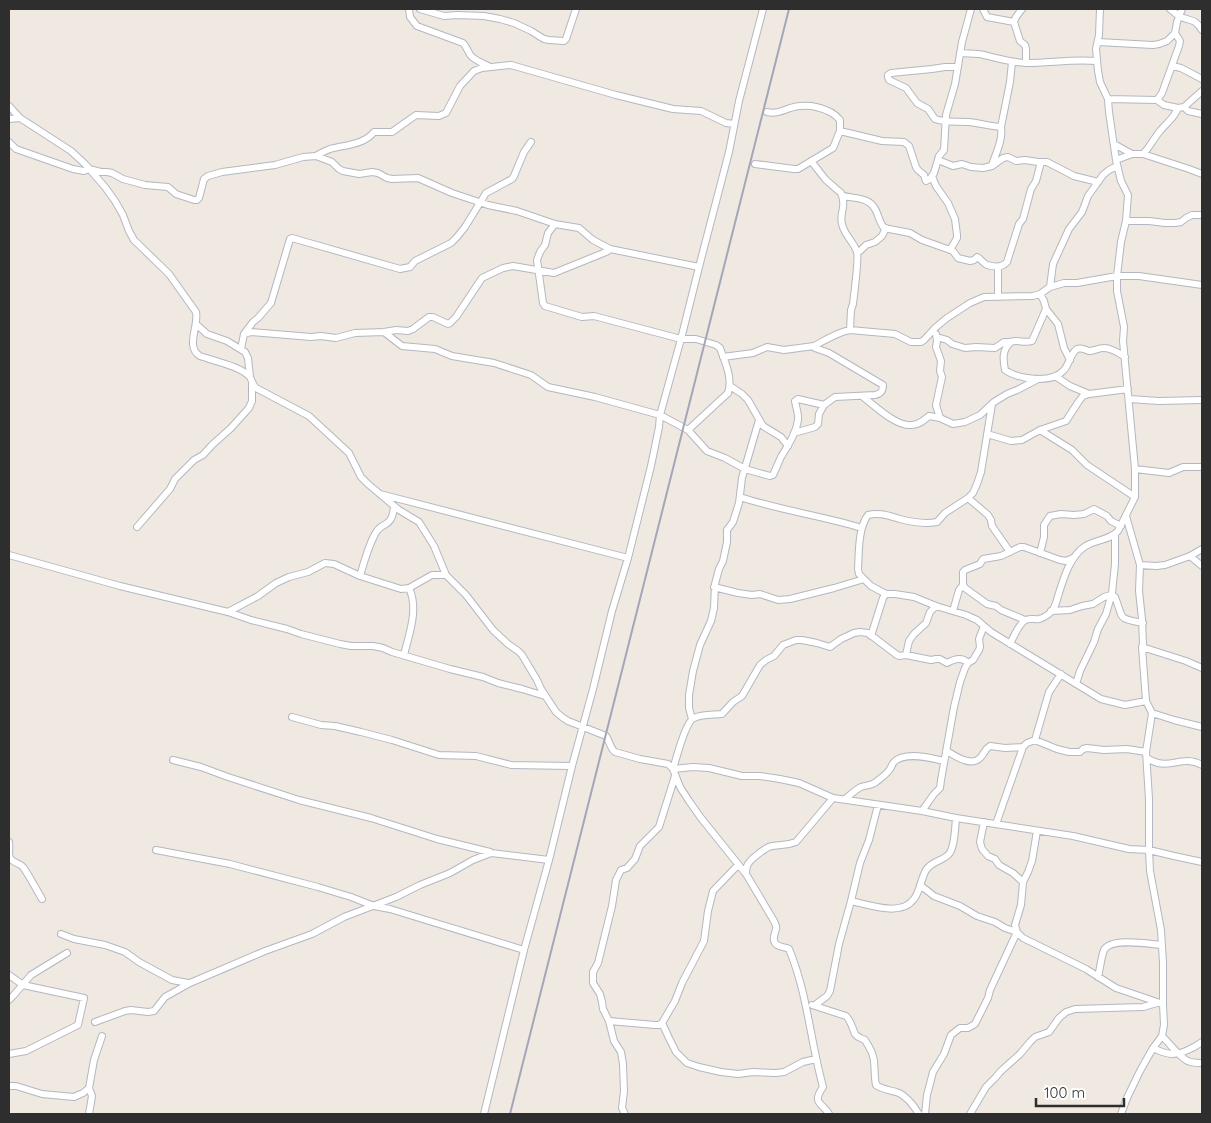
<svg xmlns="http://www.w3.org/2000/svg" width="1211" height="1123" viewBox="0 0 1211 1123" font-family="Quicksand,sans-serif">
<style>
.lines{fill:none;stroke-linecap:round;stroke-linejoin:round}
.minor-casing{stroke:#b4b7c1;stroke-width:8}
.minor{stroke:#fff;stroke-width:6}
.rail{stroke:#a3a6b8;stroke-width:2}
</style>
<rect width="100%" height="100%" fill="#efe9e1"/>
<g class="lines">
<defs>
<path id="minor" d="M409 9 410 17 417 26 463 43C467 47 468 53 472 57 477 61 484 64 490 67
M420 9 444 16 457 15 484 16 500 19 514 23 531 31 544 39 549 40 564 41 566 39 576 9
M983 9 987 17 1014 22
M1022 9 1016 17 1014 22 1020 41 1025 45 1026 49V63
M1170 9C1173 11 1177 15 1181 17 1193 22 1194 18 1202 30
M1098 42 1153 45 1159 44 1167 41 1175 33 1177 22 1182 9
M960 53C968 54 976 53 984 55 999 59 1009 62 1026 63 1050 63 1073 59 1096 61
M1172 66 1181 68 1202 79
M958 67H945L932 69 891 73 888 75V77L889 80 906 88 917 103 928 109 935 119C946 123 956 121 968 122 979 123 989 126 1001 127
M1108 99 1157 100 1164 105 1178 108 1184 107 1188 111 1202 114
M1157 100 1162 93 1179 46 1180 41 1175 33
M9 106 20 118 71 151 85 164 105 187 115 201 123 215 129 231 134 240 169 274 196 312C199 326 185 347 200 356 214 361 240 366 250 377 252 381 253 385 256 388L309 416 349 453 361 477 368 484 399 510 419 522 434 546 446 575 466 595 493 630 508 644 518 651 522 655 537 680 541 689 556 712 562 717 568 721 606 736C609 740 610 748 615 752L640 759 668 764 673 769 680 787 689 801 701 818 746 874 774 921C775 924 777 926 776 929 775 934 771 940 777 945 780 947 785 947 789 949 807 992 810 1038 822 1083L823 1087C811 1104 823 1103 829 1114
M1184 107 1202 91
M9 119 20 118
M840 131 882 141 904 142 909 146 916 167 918 170 924 175 926 181 930 179 934 173 939 156 944 150 946 115 955 84 962 42 971 9
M9 142 16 149 73 169 84 171 89 169 101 172H107L112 173 123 179 145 185 168 187 176 194 194 200H197L199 198 204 179 208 176 222 172 275 165 303 157 316 156 332 162 339 169 343 171 359 174 372 172 378 173 387 178 392 179 418 178 452 193 488 205 517 211 555 224 579 228 593 240 610 249 699 267
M1114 144 1132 154
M1143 154C1150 147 1154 138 1160 131 1168 121 1173 120 1178 108
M316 156C320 153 325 151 330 149 344 145 364 145 374 132H392L416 115 439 116 446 113 460 86 474 71 482 68 511 65 616 95 673 109 701 111 726 123 734 124
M938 160 953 166 962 164 971 167 983 168 992 166 1003 158 1008 157 1016 161 1025 160 1038 162H1047L1074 176 1098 182
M1116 160 1132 154H1143L1189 169 1202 174
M811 161 826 180 841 193C847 207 839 213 842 224 844 235 854 242 857 252 859 258 854 295 853 304L851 310 850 330
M755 164 794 169H798L833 148 840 131V120C829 107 807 103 790 108 782 111 776 114 767 112
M992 165C996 153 1003 140 1001 127L1010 82 1012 62
M932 176 936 186 948 203 955 219 957 235V238L950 250
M843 196C858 199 871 197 877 213 879 218 880 223 884 228L910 233 922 240 953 251 958 258 970 261 974 260 977 257C981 259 983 263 987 265 994 267 1002 268 1007 262L1019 224 1023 219 1031 189 1036 181 1041 162
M1126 221H1149L1165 223H1175L1181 222 1186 218 1192 215H1202
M555 224 548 233 545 245 540 252 537 260 543 303 545 306 582 317 594 316 681 339H696L716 345 720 348C725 362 733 378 728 393L688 430
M857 252 860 251 866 245 875 242 882 236 886 228
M1050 287 1053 264 1069 229 1082 212 1088 196 1103 175 1109 170 1117 166
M1040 294 1044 301 1046 309 1058 324 1064 348 1070 360
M998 297V267
M196 324 207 334 227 341 245 352 248 358 250 377
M384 332 402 346 435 349 452 356 494 363 531 375 548 387 595 397 660 415 688 430 707 451 725 458 745 469 770 476 773 475C776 469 778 463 781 457 788 445 796 434 798 420 799 416 796 407 795 401L798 399 824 405
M244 334 253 322 258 318 271 303 290 239 292 238 400 269 410 267 415 261 451 243 457 237 465 227 486 193 512 179 514 176 524 152 531 142
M936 334 937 341 936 347 941 361 940 371 942 377 936 405 940 418
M937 337 947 340 952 344 965 348 976 347 995 348 1004 342C1009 343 1011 341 1016 341 1022 341 1026 343 1032 341L1046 309
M1010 343C1002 350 1003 360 1005 370 1018 379 1051 384 1063 371 1069 366 1071 352 1077 349 1082 347 1085 350 1089 351 1094 351 1098 348 1104 348 1111 348 1119 353 1125 357
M241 349 244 334 251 332 311 337 321 336 336 338 355 333 384 332 396 330 408 331 413 329 429 317H433L448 324 450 323 456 317 482 278 503 268 513 266 554 273 606 252 610 249
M723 357 753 353 767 347 784 350 814 346 816 345C827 339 838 332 850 330L895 334 911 342H921L924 340 936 327 947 318 970 303 984 297 1033 296 1040 294 1050 287 1064 283H1077L1117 276H1139L1202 285
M1055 376 1070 386 1089 394
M730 386 742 394 748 400 763 426 781 437 788 446
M862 396C874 405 896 427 912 425 919 425 924 420 929 416L940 418 953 424 965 422 980 415 994 402 1007 394 1017 390 1038 379
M1129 399 1159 401 1202 400
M992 404 981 472 977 484 973 493 968 498 945 513 937 522C926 524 911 522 900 519 889 516 880 512 868 515 858 528 859 553 858 569L859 574 871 586 886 594H895L914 597 936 606 966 615 977 620 991 632 1101 699 1125 705 1146 701
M1040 430 1072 450 1087 465 1135 497
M794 433 815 427 818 424 819 414 824 405 835 397 875 395C881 394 883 391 883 385L829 353 815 348 814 346
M987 434 1011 441 1022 440 1040 430 1066 421 1079 401 1083 396 1089 394 1128 389
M1135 469 1169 473 1183 467H1202
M380 494 628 558
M740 497C780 510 822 516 862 528
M968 498 988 515 991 520 992 526 1010 552
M137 527 170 489 175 479 194 460 203 455 212 445 231 428 249 408 252 401V384
M1040 553 1044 537V525L1050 516 1061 514 1074 515 1084 514 1094 509 1107 516 1111 521 1121 526
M9 555 120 586 228 612 258 596 276 583 289 577 308 572 325 563 334 564 360 576 401 589 409 588 432 575H446
M1190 556 1202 549
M1140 565 1156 566 1165 565 1190 556 1202 566
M360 576C364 562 368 547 375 534 382 520 392 530 394 506
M963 585 965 588 987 604 996 606 1001 610 1025 620
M714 587 738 593 752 595 760 594 778 600 790 599 834 588 864 579
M953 611 959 590 963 585V572L965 570 980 564 983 559 1001 556 1020 547H1024L1060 560 1066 561 1073 558
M1051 611 1070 610 1082 606 1093 604 1104 597 1111 595 1115 597C1124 620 1117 618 1143 623
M228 612 251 620 287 629 301 634 340 644 351 646H373L383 648 392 652 450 669 483 677 498 683 522 689 545 696
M871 636 883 598 886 594
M1010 644C1014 636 1018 626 1024 621 1029 617 1034 620 1039 619 1043 618 1049 614 1052 611 1056 606 1057 599 1059 593 1064 577 1070 557 1084 547 1095 539 1109 541 1118 531L1135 497V469L1123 341 1124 327 1117 291V276L1121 242 1126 221 1128 195 1121 181 1116 160 1109 112 1108 99 1100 82 1098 71 1096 49 1099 35 1100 9
M1142 647 1186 661 1202 668
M404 655C409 634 419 609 409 588
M906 655 909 641 914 634 926 623 930 612 936 606
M1076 684 1080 671 1094 642 1098 629 1106 614 1112 593 1115 564V534
M1152 713 1174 720 1202 727
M292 717 321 725 335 726 361 732 392 740 439 755 476 756 511 765 572 766
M692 719 689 708V695L693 671 700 645 711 621 714 608 715 584 719 569 723 561 727 542V530L733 522 739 503 742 478 759 420
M1035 740 1049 692 1061 674
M947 751C955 756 971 767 980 758 984 754 985 749 990 746L1005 748 1023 747
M1147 758C1150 760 1154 762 1158 763 1174 767 1184 755 1202 765
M173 760 201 767 228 777 299 800 371 818 437 839 490 852
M833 798 799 783 780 779 760 776H742L709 768 693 767 673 769C676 759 686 721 694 718 702 714 714 715 722 714L733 702 742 696 760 665 766 660 774 656 783 645 796 640H802L817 643 830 647 841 639 854 633 860 632 868 633 897 655 899 656 906 655 931 660 936 659H940L947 663C954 659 962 656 968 663
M845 799C850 795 855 790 861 787 866 785 871 786 876 782 881 778 887 774 890 769 892 766 892 764 894 762 905 751 932 758 944 761
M922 811 934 794 940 788 941 780 954 707 960 682 965 668 968 663 973 660 979 650 980 647 979 639 984 626
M984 822 980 842 982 849 988 856 995 859 999 865 1013 873 1023 882
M996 824 1023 747 1027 743 1035 740 1057 749 1069 752H1080L1083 749 1087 748 1104 750 1127 749 1146 752
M1037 831 1032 861 1028 872 1023 882 1021 905 1015 925 1017 932 1023 938 1086 969 1116 988 1163 1004
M9 842C10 847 8 854 10 858 13 863 20 863 23 867 30 877 36 889 42 899
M156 850 230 864 318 887 351 897 374 906 390 909 524 950
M746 874C746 870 746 869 747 866 749 860 766 847 772 846 781 844 786 846 796 842L833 798 922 811 956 818 1073 836 1129 849 1149 850 1174 856 1202 862
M920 885 934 896 960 906 977 916 995 922 1005 928 1017 932 990 990 988 998 975 1024 968 1028H960L951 1035 944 1054 933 1072 927 1095 925 1114
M851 901C869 905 901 917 914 899 920 891 921 879 926 870 932 861 942 861 948 855 955 849 955 827 956 818
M61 934 74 939 105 945 125 952 139 962 172 980 188 983
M9 975 23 985 84 998 78 1025 26 1051 9 1054
M1098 977C1100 969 1101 958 1104 950 1111 937 1149 944 1162 945
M9 1000 13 996 31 975 67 953
M812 1005 846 1016C851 1021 852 1027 855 1034 858 1038 861 1038 865 1040 865 1041 869 1046 869 1047 877 1059 873 1072 876 1085 883 1090 891 1090 899 1093 908 1097 914 1106 919 1114
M815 1005 827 996 830 991 839 944 851 901 860 863 869 840 878 805
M609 1021 655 1025H659L662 1023 675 1001 682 983 704 941 708 911 713 891 738 865
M95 1022 125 1011 131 1010 148 1012 154 1011 165 997 190 983 265 951 312 934 344 917 396 897 420 885 450 873 473 860 491 853 549 860
M662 1023 669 1038 676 1052 687 1063 699 1067 721 1072 738 1074 753 1072 776 1073 784 1072 803 1062 816 1059
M1162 1036C1170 1044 1177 1054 1186 1060 1190 1063 1197 1063 1202 1063
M1153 1048C1159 1051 1166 1054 1173 1054 1182 1054 1195 1047 1202 1042
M9 1086H16L42 1094 74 1097 83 1093 89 1088
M89 1114 92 1096 89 1088 94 1060 102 1036
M484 1114 524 950 549 860 572 766 593 689 612 611 628 558 651 466 659 427 660 415 681 339 699 267 729 152 739 101 763 9
M625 1114 622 1108 624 1091 623 1064 621 1052 614 1041 609 1021 603 1009 602 1002 600 994 593 983V972L598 963 612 906 616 880 621 870 627 868 635 859 640 846 659 827 675 776
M970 1114 986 1087 995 1078 1001 1071 1020 1054 1030 1042 1035 1037 1049 1032 1059 1018 1066 1012 1075 1009 1143 1007 1157 1003
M1121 1114 1127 1098 1140 1071 1153 1048 1162 1036 1164 1025 1163 1004V963L1161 930 1150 871 1149 850V799L1146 752 1152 713 1146 701 1142 647 1143 644 1142 619 1139 591 1140 565 1126 516"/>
</defs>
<!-- minor casing -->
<use href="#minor" class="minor-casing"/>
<!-- minor -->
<use href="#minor" class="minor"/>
<!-- rail -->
<path class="rail" d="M510 1114 789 9"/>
</g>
<!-- border -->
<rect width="1211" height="1123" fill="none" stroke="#2e2e2e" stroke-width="20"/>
<!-- scale -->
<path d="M1036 1098v8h88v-8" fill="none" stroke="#2e2e2e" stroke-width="2.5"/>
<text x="1044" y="1098" font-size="15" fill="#2e2e2e" stroke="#ffffff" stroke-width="4" paint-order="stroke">100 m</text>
</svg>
